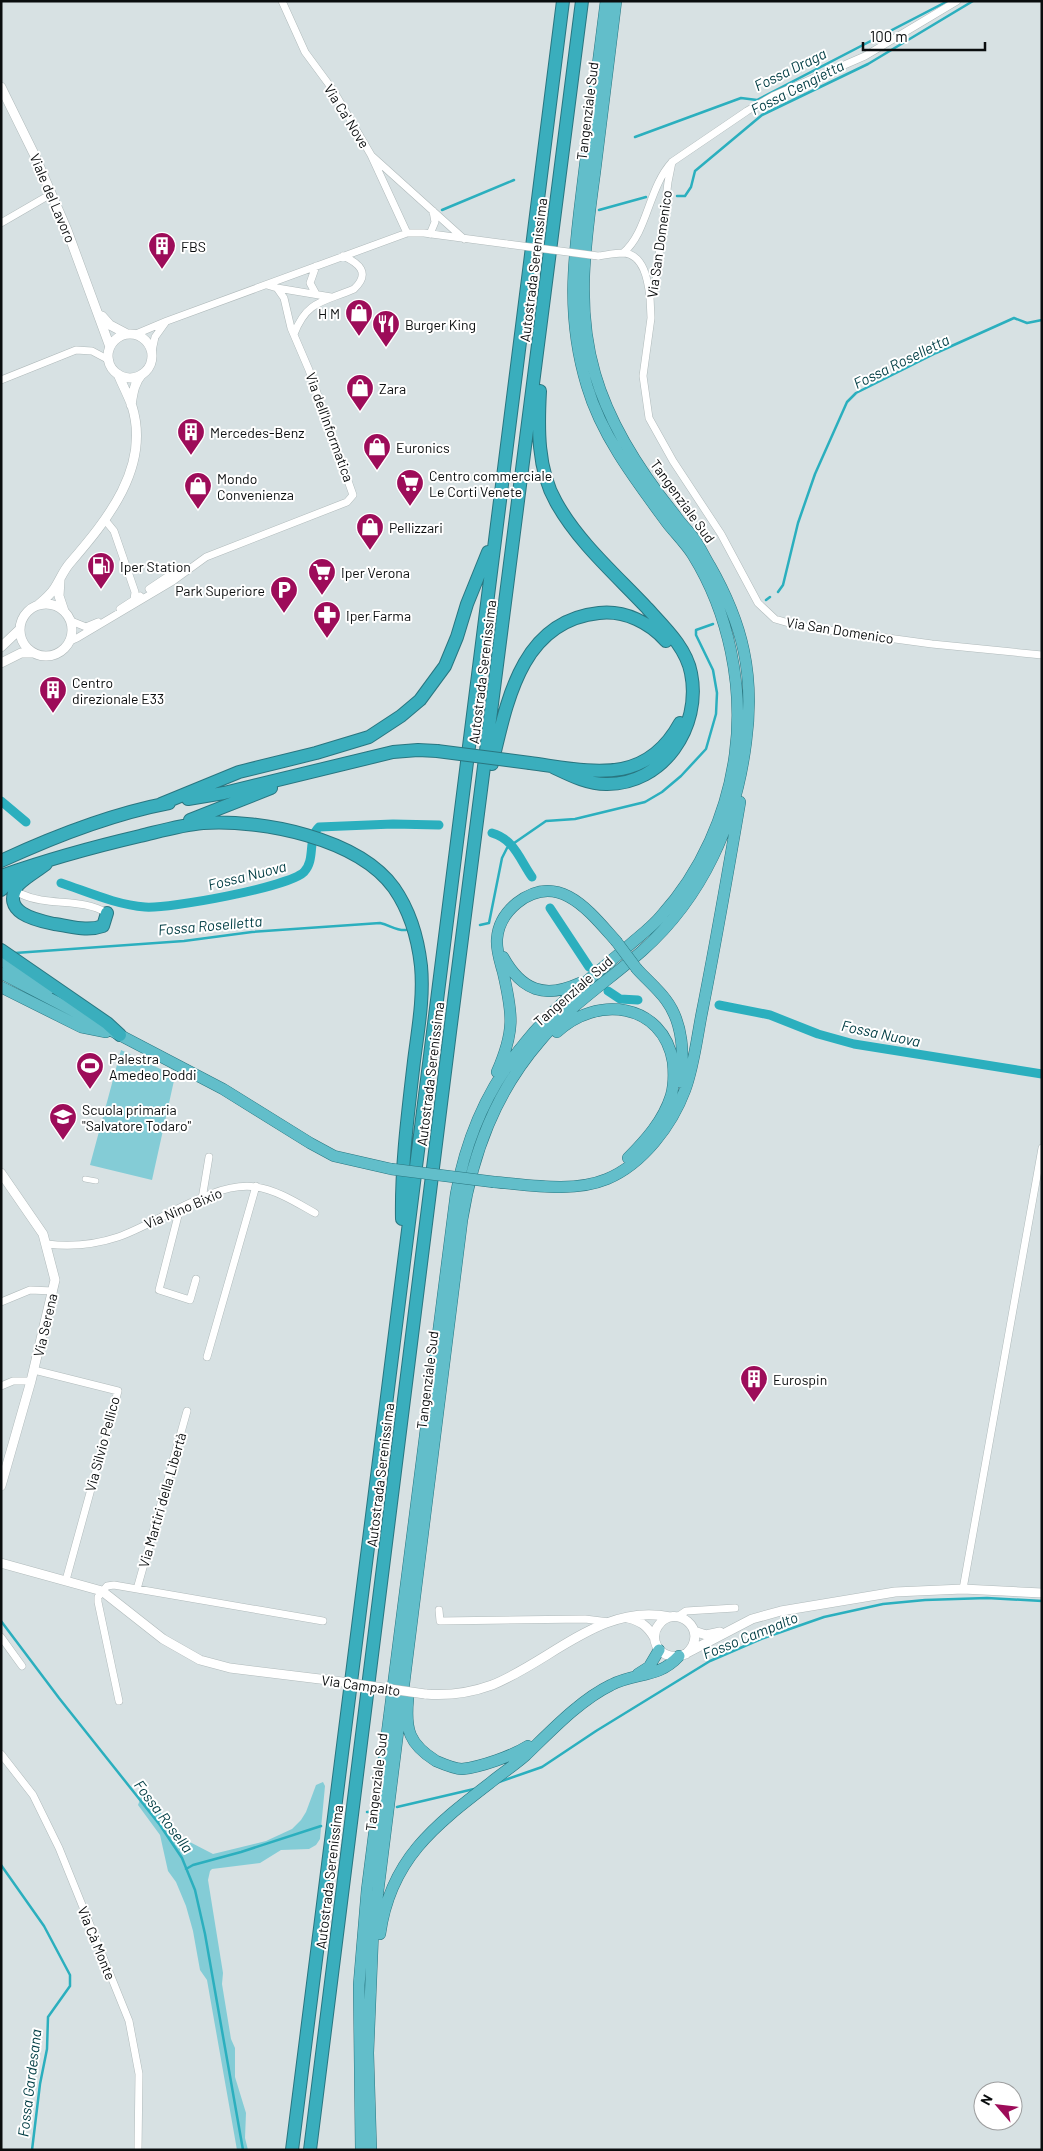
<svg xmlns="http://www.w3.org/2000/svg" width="1043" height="2151" viewBox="0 0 1043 2151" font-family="Barlow,sans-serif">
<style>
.green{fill:#84ccd6}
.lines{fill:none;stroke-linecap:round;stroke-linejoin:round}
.stream{stroke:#2bafbe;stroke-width:2.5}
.canal{stroke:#2bafbe;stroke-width:9}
.pedestrian-casing{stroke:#b0babb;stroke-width:6}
.minor-casing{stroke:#b0babb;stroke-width:8}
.tertiary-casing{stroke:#b0babb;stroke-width:10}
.trunk-casing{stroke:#297680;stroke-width:12}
.motorway-casing{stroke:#297680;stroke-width:14}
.pedestrian{stroke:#fff;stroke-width:5}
.minor{stroke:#fff;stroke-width:7}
.tertiary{stroke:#fff;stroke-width:9}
.trunk{stroke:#62beca;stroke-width:11}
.motorway{stroke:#3aaebd;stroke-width:12}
.minor-bridge-casing{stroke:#b0babb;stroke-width:8;stroke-linecap:butt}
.tertiary-bridge-casing{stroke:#b0babb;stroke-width:10;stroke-linecap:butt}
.trunk-bridge-casing{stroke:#297680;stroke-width:12;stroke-linecap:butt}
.motorway-bridge-casing{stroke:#297680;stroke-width:14;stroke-linecap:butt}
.minor-bridge{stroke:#fff;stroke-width:7}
.tertiary-bridge{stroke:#fff;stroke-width:9}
.trunk-bridge{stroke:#62beca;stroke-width:11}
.motorway-bridge{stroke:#3aaebd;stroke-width:12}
.labels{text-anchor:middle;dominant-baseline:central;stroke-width:4;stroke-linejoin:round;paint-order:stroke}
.street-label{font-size:14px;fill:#0a0d0e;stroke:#fff}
.poi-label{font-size:14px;fill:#0a0d0e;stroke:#fff;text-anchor:start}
.water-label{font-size:15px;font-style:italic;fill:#013d44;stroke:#fff}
</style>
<rect width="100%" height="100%" fill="#d7e1e3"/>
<!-- green -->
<path class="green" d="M121 1050 175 1076 152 1180 90 1165Z
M323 1782 325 1786 320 1839 316 1845 309 1849 281 1850 260 1863 212 1869 210 1871 208 1880 223 1973 222 1984 231 2039 235 2048V2077L246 2113 245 2138 248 2150H237L207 1980 200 1970 193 1931 186 1906 176 1882 168 1871 160 1835 138 1805 141 1797H146L155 1802 164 1818 184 1839 213 1854 266 1841 292 1829 301 1820 306 1812 316 1785Z"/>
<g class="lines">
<!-- stream -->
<path class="stream" d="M635 137 741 98 757 100 948 1
M677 196H685L691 187 695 171 762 115 868 64 973 1
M442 210 514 180
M599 210 646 197
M778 592 783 585 798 523 815 474 847 402 856 393 936 353 1014 318 1027 323 1042 320
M766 600 770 597
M480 925 489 923 502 858 507 848 546 821 575 819 645 802 662 792 681 776 706 749 716 714 717 693 713 670 696 635V630L713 624
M15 953 184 941 252 932 380 923C390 925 396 931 406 930
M1 1621 59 1698 160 1825 182 1858 195 1890 205 1934 243 2150
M499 1782 542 1767 596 1731 710 1661 761 1639 824 1617 883 1604 925 1600 987 1598 1042 1601
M397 1807 474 1789
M367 1812H369
M1 1865 44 1926 70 1975V1986L48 2017 47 2049 40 2084 32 2150
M186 1869 193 1865 241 1852 321 1826"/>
<!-- canal -->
<path class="canal" d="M1 801 26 822
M492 833C514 839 520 860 532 877
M61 883C88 892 117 905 145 907 169 909 289 887 304 872 316 860 307 838 319 827L393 824 439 825
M550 908 589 967
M608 991 620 999 638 1000
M719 1005 770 1015 818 1034 854 1044 1042 1074"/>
<defs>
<path id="pedestrian" d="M85 1179 96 1181"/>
<path id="minor" d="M282 1 305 52 333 90 371 155 407 233
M373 157 464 239
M672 162 668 182 655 288 650 297 651 318 643 376 649 418 673 461 721 534 758 603 775 619 799 626 932 644 1042 655
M1 223 51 194
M430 234 435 222 433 211
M623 253C648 232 648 188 672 162L747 111 773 96 865 56 957 1
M598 256C606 255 615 253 623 253 644 254 648 281 650 297
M277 288 331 297
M316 294 310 283 316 266
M136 334 167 321 407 233H424L507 244
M294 334C307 300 324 302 354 289 371 273 359 263 343 256
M152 351 155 337 165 323
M1 380 76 350 92 351 109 360
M105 520 114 531 135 592 134 600
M149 589 173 573 185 569
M120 609 140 596
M71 621 86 627 98 622
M70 641 77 638 173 581 206 557 347 502 353 495 309 370 291 328 284 298 277 288 267 285
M21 894C49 907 80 897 107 913
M202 1199 209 1157
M180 1208 159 1290 190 1300 196 1279
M47 1244C72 1247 94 1245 118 1237 157 1224 215 1180 256 1187 277 1190 297 1203 315 1213
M1 1302 30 1290 53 1291
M207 1357 256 1186
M34 1370 118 1391 66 1580
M1 1386 13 1381H31
M137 1589 187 1411
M963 1589 1042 1148
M439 1610 440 1621 585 1619 609 1622
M677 1617 686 1611 735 1608
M1 1637 22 1666
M119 1701 98 1602V1597L107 1586 114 1585 323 1621
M1 1754 33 1795 59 1848 129 2021 139 2074 138 2150"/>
<path id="tertiary" d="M1 87 35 156 67 230 110 347
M102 316 110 325 127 334
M108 356a22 22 0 1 1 44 0a22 22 0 1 1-44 0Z
M131 405C133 393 134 383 142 374
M60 580 59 596 64 611
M20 630a26 26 0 1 1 52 0a26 26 0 1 1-52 0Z
M38 605C44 600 50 595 54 589 60 580 63 571 70 563 107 520 151 467 132 406 128 395 122 384 118 374
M1 647 20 629
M1 663 21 653H33
M1 1173 43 1234 55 1280 31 1381 1 1486
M1 1563 102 1591 163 1639 200 1660 230 1668 328 1680
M628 1618C641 1621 647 1626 654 1637
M694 1631 706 1635 720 1632
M686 1654C712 1630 674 1601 658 1626 655 1630 654 1636 655 1641 658 1654 671 1659 683 1655L752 1619 781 1611 895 1592 963 1589 1042 1593
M425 1694C448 1696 470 1693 492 1685 550 1662 603 1602 670 1617"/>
<path id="trunk" d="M503 957C522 991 545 999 580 983
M1 960 48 990
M637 969C646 979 658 989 666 1000 684 1024 683 1054 682 1082
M1 973 223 1089 310 1143 334 1156 391 1169
M1 987 81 1027 106 1032
M557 1032C596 995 663 1002 673 1062 674 1072 674 1086 671 1096 663 1121 646 1140 628 1158
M497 1072C515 1031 513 1015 503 972 500 961 496 950 497 939 498 925 506 912 517 903 559 870 590 912 616 941
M494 1182C530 1185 573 1193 607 1179 643 1164 672 1125 685 1090 694 1066 697 1037 702 1012 716 942 728 872 740 802
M638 1674 649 1667 659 1650
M408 1699C405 1730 409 1744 436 1761 443 1764 455 1769 462 1769 481 1767 512 1756 528 1746
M380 1934C390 1860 434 1826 490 1783 502 1773 515 1765 526 1755 551 1731 580 1700 611 1685 636 1672 658 1679 679 1656
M361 2150 359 1985 367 1890 456 1194C466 1139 487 1088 524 1044 553 1007 591 978 626 948 638 937 651 928 661 916 701 872 727 814 735 754 744 687 729 613 693 555 686 544 676 534 668 524 637 482 602 437 587 386 564 311 575 249 584 174 591 116 599 59 606 1
M371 2150 368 2053 373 1931 462 1220C473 1153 495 1093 540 1041 569 1006 608 981 642 951 703 897 736 822 746 742 755 675 743 624 710 566 704 556 699 545 692 536 687 529 680 523 675 515 641 473 610 426 595 374 575 306 586 239 595 171 602 114 609 58 616 1"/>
<path id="motorway" d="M540 391C538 427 537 469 556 502 578 542 616 575 647 608 664 627 686 647 691 673 702 727 663 785 606 784 587 784 570 775 553 767
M530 763C590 771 645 787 680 723
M492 764C507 701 521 621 599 613 625 610 650 623 666 641
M188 799 224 793 393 752 418 750 437 751
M161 804 239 772 316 753 369 737 401 716 420 700 445 666 457 637 467 604 488 552
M190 820 271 788
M1 861C55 836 111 814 169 803
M46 864C37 871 26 877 18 885 0 912 35 920 54 924 71 926 86 932 103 926L107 913
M1 876C46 860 93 847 140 836 161 831 181 825 203 823 261 819 358 838 394 888 410 911 418 939 421 966 424 998 418 1029 414 1061 408 1113 401 1166 402 1219
M1 890 9 882 23 875
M1 950 107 1023 120 1035
M292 2150 563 1
M310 2150 450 1032 582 1"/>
</defs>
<!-- pedestrian casing -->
<use href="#pedestrian" class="pedestrian-casing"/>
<!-- minor casing -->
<use href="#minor" class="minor-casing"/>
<!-- tertiary casing -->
<use href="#tertiary" class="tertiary-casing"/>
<!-- trunk casing -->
<use href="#trunk" class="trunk-casing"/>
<!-- motorway casing -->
<use href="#motorway" class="motorway-casing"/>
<!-- pedestrian -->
<use href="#pedestrian" class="pedestrian"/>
<!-- minor -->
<use href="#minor" class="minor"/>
<!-- tertiary -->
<use href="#tertiary" class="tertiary"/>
<!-- trunk -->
<use href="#trunk" class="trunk"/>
<!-- motorway -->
<use href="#motorway" class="motorway"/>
<defs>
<path id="minor-bridge" d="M507 244 598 256"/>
<path id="tertiary-bridge" d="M328 1680 425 1694"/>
<path id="trunk-bridge" d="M616 941 637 969
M391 1169 494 1182"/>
<path id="motorway-bridge" d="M437 751 530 763"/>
</defs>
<!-- minor-bridge casing -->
<use href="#minor-bridge" class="minor-bridge-casing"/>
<!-- tertiary-bridge casing -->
<use href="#tertiary-bridge" class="tertiary-bridge-casing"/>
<!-- trunk-bridge casing -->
<use href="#trunk-bridge" class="trunk-bridge-casing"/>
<!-- motorway-bridge casing -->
<use href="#motorway-bridge" class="motorway-bridge-casing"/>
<!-- minor-bridge -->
<use href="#minor-bridge" class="minor-bridge"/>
<!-- tertiary-bridge -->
<use href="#tertiary-bridge" class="tertiary-bridge"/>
<!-- trunk-bridge -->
<use href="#trunk-bridge" class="trunk-bridge"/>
<!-- motorway-bridge -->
<use href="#motorway-bridge" class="motorway-bridge"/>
</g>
<!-- icons -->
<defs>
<symbol id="building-pin" viewBox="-11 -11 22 30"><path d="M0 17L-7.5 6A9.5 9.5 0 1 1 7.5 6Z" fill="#9d0c59" stroke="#fff"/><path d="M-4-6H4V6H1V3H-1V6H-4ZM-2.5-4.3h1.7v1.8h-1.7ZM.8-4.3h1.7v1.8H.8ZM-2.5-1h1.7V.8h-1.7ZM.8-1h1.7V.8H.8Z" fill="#fff"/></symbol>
<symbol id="shop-pin" viewBox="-11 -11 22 30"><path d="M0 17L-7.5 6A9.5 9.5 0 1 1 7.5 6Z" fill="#9d0c59" stroke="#fff"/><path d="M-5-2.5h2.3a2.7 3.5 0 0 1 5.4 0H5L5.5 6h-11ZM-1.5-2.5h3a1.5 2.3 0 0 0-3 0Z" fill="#fff"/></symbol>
<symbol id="restaurant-pin" viewBox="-11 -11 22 30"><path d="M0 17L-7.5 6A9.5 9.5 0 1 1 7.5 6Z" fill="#9d0c59" stroke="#fff"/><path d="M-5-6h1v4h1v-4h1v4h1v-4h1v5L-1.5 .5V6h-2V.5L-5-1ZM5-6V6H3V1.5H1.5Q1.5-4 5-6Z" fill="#fff"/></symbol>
<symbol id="supermarket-pin" viewBox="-11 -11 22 30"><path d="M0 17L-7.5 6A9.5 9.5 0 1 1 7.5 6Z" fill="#9d0c59" stroke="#fff"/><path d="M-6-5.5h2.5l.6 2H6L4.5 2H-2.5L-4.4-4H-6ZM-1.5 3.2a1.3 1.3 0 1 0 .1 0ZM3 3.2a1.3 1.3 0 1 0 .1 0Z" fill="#fff"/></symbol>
<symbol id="fuel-pin" viewBox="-11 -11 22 30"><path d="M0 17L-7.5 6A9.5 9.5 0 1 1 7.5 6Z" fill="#9d0c59" stroke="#fff"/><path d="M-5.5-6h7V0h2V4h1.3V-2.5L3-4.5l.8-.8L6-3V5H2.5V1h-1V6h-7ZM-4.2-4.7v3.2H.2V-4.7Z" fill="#fff"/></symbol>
<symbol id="parking-pin" viewBox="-11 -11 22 30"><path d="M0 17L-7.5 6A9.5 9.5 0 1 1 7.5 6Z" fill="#9d0c59" stroke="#fff"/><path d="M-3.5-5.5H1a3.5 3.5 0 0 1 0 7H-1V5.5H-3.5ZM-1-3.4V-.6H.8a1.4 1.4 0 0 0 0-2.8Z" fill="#fff"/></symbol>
<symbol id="pharmacy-pin" viewBox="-11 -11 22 30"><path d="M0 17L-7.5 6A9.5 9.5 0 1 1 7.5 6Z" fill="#9d0c59" stroke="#fff"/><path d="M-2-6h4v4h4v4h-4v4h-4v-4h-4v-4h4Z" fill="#fff"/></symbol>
<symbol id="stadium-pin" viewBox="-11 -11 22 30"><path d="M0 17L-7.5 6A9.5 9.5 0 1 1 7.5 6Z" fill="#9d0c59" stroke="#fff"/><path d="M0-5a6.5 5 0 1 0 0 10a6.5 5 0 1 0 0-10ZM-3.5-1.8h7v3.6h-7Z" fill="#fff"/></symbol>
<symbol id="school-pin" viewBox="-11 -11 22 30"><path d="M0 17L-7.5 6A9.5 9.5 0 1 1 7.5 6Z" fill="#9d0c59" stroke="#fff"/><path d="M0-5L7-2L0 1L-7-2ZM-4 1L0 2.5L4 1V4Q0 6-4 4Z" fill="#fff"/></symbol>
</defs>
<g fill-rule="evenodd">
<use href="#building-pin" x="146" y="230" width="32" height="43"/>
<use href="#shop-pin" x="343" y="297" width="32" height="43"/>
<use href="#restaurant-pin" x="370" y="308" width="32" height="43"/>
<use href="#shop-pin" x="344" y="372" width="32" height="43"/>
<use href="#building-pin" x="175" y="416" width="32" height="43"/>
<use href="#shop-pin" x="361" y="431" width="32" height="43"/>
<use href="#supermarket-pin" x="394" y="467" width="32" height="43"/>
<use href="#shop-pin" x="182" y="470" width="32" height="43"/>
<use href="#shop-pin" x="354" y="511" width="32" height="43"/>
<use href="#fuel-pin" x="85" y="550" width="32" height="43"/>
<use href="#supermarket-pin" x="306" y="556" width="32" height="43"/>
<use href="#parking-pin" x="268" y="574" width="32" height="43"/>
<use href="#pharmacy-pin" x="311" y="599" width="32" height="43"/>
<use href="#building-pin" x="37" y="674" width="32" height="43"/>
<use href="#stadium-pin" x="74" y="1050" width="32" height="43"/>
<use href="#school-pin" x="47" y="1101" width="32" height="43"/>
<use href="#building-pin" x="738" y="1363" width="32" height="43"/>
</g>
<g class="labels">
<!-- street labels -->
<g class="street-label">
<text transform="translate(587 111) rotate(-83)">Tangenziale Sud</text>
<text transform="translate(347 116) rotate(58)">Via Ca' Nove</text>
<text transform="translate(53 198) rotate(67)">Viale del Lavoro</text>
<text transform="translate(659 244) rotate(-82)">Via San Domenico</text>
<text transform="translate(533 270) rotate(-83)">Autostrada Serenissima</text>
<text transform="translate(330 427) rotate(70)">Via dell'Informatica</text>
<text transform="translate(683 501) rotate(54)">Tangenziale Sud</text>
<text transform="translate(840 630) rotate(9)">Via San Domenico</text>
<text transform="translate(482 672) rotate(-83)">Autostrada Serenissima</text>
<text transform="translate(573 991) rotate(-41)">Tangenziale Sud</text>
<text transform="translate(430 1074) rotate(-83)">Autostrada Serenissima</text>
<text transform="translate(183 1208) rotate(-23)">Via Nino Bixio</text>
<text transform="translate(45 1325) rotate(-77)">Via Serena</text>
<text transform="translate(427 1380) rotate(-83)">Tangenziale Sud</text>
<text transform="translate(102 1444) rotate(-75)">Via Silvio Pellico</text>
<text transform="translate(380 1475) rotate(-83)">Autostrada Serenissima</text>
<text transform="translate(162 1500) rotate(-74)">Via Martiri della Libertà</text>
<text transform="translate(361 1685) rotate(8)">Via Campalto</text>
<text transform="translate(376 1782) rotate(-83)">Tangenziale Sud</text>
<text transform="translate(329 1877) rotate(-83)">Autostrada Serenissima</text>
<text transform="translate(97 1943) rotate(68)">Via Cà Monte</text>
</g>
<!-- poi labels -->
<g class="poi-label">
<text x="181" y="246">FBS</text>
<text x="340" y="313" text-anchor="end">H M</text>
<text x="405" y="324">Burger King</text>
<text x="379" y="388">Zara</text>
<text x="210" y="432">Mercedes-Benz</text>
<text x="396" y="447">Euronics</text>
<text x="429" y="475">Centro commerciale<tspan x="429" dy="16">Le Corti Venete</tspan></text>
<text x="217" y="478">Mondo<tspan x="217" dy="16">Convenienza</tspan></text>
<text x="389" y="527">Pellizzari</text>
<text x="120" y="566">Iper Station</text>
<text x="341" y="572">Iper Verona</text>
<text x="265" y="590" text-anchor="end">Park Superiore</text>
<text x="346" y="615">Iper Farma</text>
<text x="72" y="682">Centro<tspan x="72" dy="16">direzionale E33</tspan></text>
<text x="109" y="1058">Palestra<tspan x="109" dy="16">Amedeo Poddi</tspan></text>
<text x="82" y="1109">Scuola primaria<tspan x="82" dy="16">"Salvatore Todaro"</tspan></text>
<text x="773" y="1379">Eurospin</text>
</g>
<!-- water labels -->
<g class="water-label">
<text transform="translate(790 69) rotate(-26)">Fossa Draga</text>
<text transform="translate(797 87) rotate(-27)">Fossa Cengietta</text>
<text transform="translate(901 361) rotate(-26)">Fossa Roselletta</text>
<text transform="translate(247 875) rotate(-14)">Fossa Nuova</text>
<text transform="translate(210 925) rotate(-5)">Fossa Roselletta</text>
<text transform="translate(881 1033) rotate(12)">Fossa Nuova</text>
<text transform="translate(750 1635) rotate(-22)">Fosso Campalto</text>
<text transform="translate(164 1816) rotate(53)">Fossa Rosella</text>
<text transform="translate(29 2083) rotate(-83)">Fossa Gardesana</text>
</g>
</g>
<!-- border -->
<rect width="1043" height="2151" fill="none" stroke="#0a0d0e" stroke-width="5"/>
<!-- north arrow -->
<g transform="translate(998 2106) rotate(298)"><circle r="24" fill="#ffffff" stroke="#9d9e9f"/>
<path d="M0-4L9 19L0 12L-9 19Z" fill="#9d0c59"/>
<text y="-8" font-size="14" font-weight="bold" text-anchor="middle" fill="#0a0d0e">N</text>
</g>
<!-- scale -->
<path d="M863 42v8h122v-8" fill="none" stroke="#0a0d0e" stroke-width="2.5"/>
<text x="870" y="42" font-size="15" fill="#0a0d0e" stroke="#ffffff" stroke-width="4" paint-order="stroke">100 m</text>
</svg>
